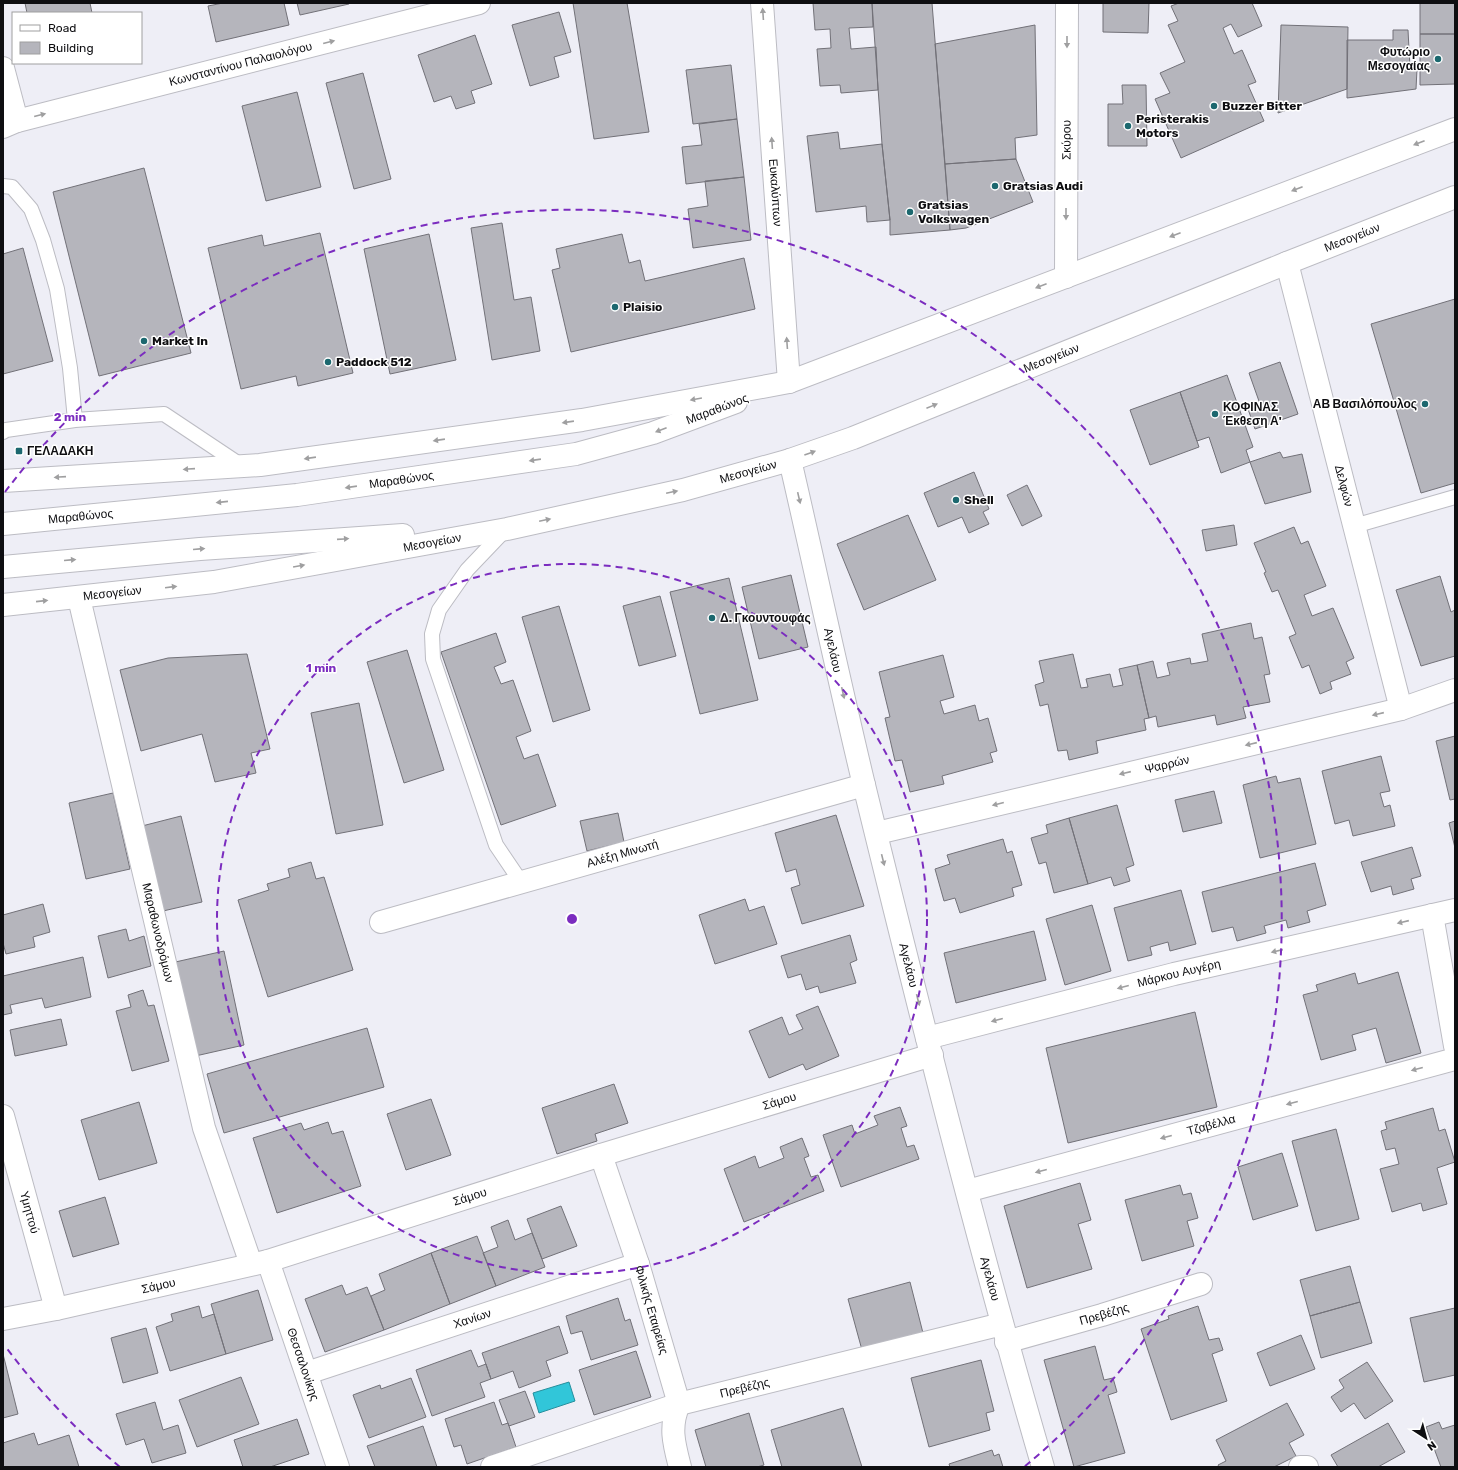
<svg xmlns="http://www.w3.org/2000/svg" width="1458" height="1470" viewBox="0 0 1458 1470" font-family="Rubik,sans-serif">
<style>
.water{fill:#31c6d9;stroke:#268f9d}
.building{fill:#b5b5bc;stroke:#727178}
.lines{fill:none;stroke-linecap:round;stroke-linejoin:round}
.lane-casing{stroke:#bcbcc3;stroke-width:16}
.street-casing{stroke:#bcbcc3;stroke-width:24}
.primary-casing{stroke:#bcbcc3;stroke-width:24}
.lane{stroke:#fff;stroke-width:14}
.street{stroke:#fff;stroke-width:22}
.primary{stroke:#fff;stroke-width:22}
.oneway{fill:#9f9fa0}
.ring{fill:none;stroke:#7b2cbf;stroke-width:2;stroke-dasharray:7 5}
.poi-dot{fill:#1c686f;stroke:#fff;stroke-width:1.5}
.labels{text-anchor:middle;dominant-baseline:central;stroke-width:3;stroke-linejoin:round;paint-order:stroke}
.poi-label{font-size:12px;font-weight:bold;fill:#0e0e11;stroke:#fff;text-anchor:start}
.street-label{font-size:12px;fill:#0e0e11;stroke:#fff}
.centre{fill:#7b2cbf;stroke:#fff;stroke-width:2}
.ring-label{font-size:12px;text-anchor:middle;font-weight:bold;fill:#7b2cbf;stroke:#fff;stroke-width:3;stroke-linejoin:round;paint-order:stroke}
</style>
<rect width="100%" height="100%" fill="#eeeef6"/>
<!-- water -->
<path class="water" d="M569 1382 575 1401 539 1413 533 1393Z"/>
<!-- building -->
<path class="building" d="M25 3H90L92 13H27Z
M223 3H284L289 25 216 42 208 6Z
M297 3H349V4L300 15Z
M573 3H627L649 132 594 139Z
M813 3H872L873 27 849 28 851 49 876 47 878 90 841 93 840 85 820 86 817 49 831 48 830 29 815 30Z
M872 3H932L950 230 890 235V220L882 144Z
M1103 3H1149L1148 33 1103 32Z
M1179 3H1252L1262 26 1238 37 1231 24 1223 28 1234 54 1242 50 1256 82 1248 85 1264 121 1181 158 1155 99 1170 93 1160 73 1185 62 1168 25 1178 21 1171 6Z
M1420 3H1455V34H1420Z
M559 12 571 52 554 57 559 77 530 86 512 25Z
M1035 25 1037 135 1015 138 1016 159 945 164 935 44Z
M1281 25 1348 27 1347 89 1278 113Z
M1393 30H1408L1410 68 1417 69 1416 89 1347 98V40H1393Z
M1420 34H1455V84L1420 85Z
M475 35 492 84 471 91 475 103 456 109 451 96 434 102 418 55Z
M731 65 737 119 693 124 686 70Z
M363 73 391 179 354 189 326 83Z
M1122 85H1146L1147 146H1108V104H1123Z
M297 92 321 187 266 201 242 106Z
M737 119 744 177 686 184 682 147 702 145 699 124Z
M838 132 840 149 882 144 890 220 867 222 866 206 816 212 807 136Z
M1016 159 1033 202 966 228 950 230 945 164Z
M144 168 191 353 99 376 53 192Z
M744 177 751 240 693 248 688 209 708 206 705 181Z
M502 223 514 300 531 297 540 351 492 360 471 228Z
M320 233 353 373 298 386 296 376 241 389 208 248 262 235 264 246Z
M429 234 456 360 390 374 364 249Z
M622 234 629 263 640 260 645 281 744 258 755 309 571 352 552 270 560 268 556 249Z
M23 248 53 361 3 374V254Z
M1455 299V483L1421 493 1371 324Z
M1280 362 1298 414 1255 429 1248 409 1260 404 1249 373Z
M1227 375 1253 447 1246 450 1250 462 1221 473 1209 437 1197 441 1180 392Z
M1180 392 1199 447 1150 465 1130 410Z
M1280 452 1283 458 1302 454 1311 492 1265 504 1250 462Z
M974 472 989 509 983 512 989 524 969 533 962 517 938 527 924 493Z
M1027 485 1042 516 1022 526 1007 495Z
M908 515 936 580 864 610 837 544Z
M1234 525 1237 545 1206 551 1202 530Z
M1294 527 1301 544 1308 541 1326 586 1304 595 1312 616 1333 608 1354 658 1346 662 1351 674 1330 682 1332 689 1320 694 1309 665 1302 668 1289 637 1296 634 1278 590 1272 592 1264 573 1266 572 1254 543Z
M791 575 808 647 759 659 742 587Z
M1440 576 1451 612 1455 610V656L1421 666 1396 590Z
M729 578 758 700 700 714 670 592Z
M660 596 676 656 639 666 623 606Z
M559 606 590 710 553 722 522 617Z
M1251 623 1254 639 1262 637 1270 674 1264 675 1270 702 1243 707 1246 718 1217 725 1215 715 1158 727 1156 716 1149 718 1137 665 1153 661 1157 678 1170 675 1167 663 1190 658 1191 664 1208 661 1202 634Z
M496 633 506 662 494 667 501 684 513 680 531 731 516 737 524 759 538 754 556 806 501 825 441 652Z
M407 650 444 770 404 783 367 662Z
M247 654 270 749 251 753 256 773 215 782 202 734 141 751 120 670 168 658Z
M1073 654 1081 688 1088 687 1086 679 1110 674 1113 687 1123 685 1119 669 1137 665 1149 718 1144 719 1146 730 1096 741 1098 753 1069 760 1067 750 1058 751 1048 704 1040 706 1035 685 1044 682 1039 661Z
M943 655 954 697 940 701 944 714 975 705 979 721 988 718 997 751 990 753 993 762 942 776 944 784 910 792 902 760 895 761 885 718 890 717 879 672Z
M359 703 383 825 336 834 311 713Z
M1455 736V799L1450 800 1436 741Z
M1381 756 1390 791 1380 793 1384 807 1390 805 1395 826 1353 836 1349 820 1335 824 1322 771Z
M1276 776 1278 783 1300 778 1316 844 1260 858 1243 785Z
M1214 791 1222 823 1183 832 1175 800Z
M113 793 130 869 86 879 69 803Z
M1117 805 1134 865 1126 868 1130 881 1114 886 1111 877 1088 884 1069 818Z
M618 813 624 842 587 851 580 821Z
M836 815 864 906 802 924 791 888 800 885 796 869 786 872 775 833Z
M181 816 202 902 163 911 142 826Z
M1069 818 1088 884 1054 893 1046 862 1039 864 1031 838 1048 833 1046 825Z
M1455 821V848L1449 823Z
M1003 839 1007 853 1012 851 1022 885 1012 888 1014 896 960 913 955 898 944 901 935 869 950 864 947 855Z
M1412 847 1421 876 1411 879 1414 889 1393 895 1391 886 1371 892 1361 862Z
M311 862 316 879 324 877 353 970 268 997 238 900 269 890 267 884 290 877 288 869Z
M1315 863 1326 905 1307 911 1310 922 1288 928 1286 920 1264 926 1266 933 1237 941 1233 927 1212 932 1202 892Z
M1181 890 1196 944 1170 951 1168 942 1150 947 1152 955 1128 961 1114 908Z
M745 899 749 911 764 906 777 944 715 964 699 915Z
M43 904 50 932 33 937 35 947 6 954 3 943V915Z
M1092 905 1111 971 1065 985 1046 919Z
M126 929 129 941 144 936 151 966 108 978 98 936Z
M1034 931 1046 980 956 1003 944 953Z
M850 935 857 960 850 963 856 983 820 993 818 986 806 990 801 974 788 978 781 956Z
M224 951 244 1045 191 1057 171 963Z
M83 957 91 997 45 1008 42 998 10 1005 12 1013 3 1015V976Z
M1398 972 1421 1053 1386 1063 1376 1028 1352 1035 1356 1050 1321 1060 1303 995 1318 991 1316 985 1355 973 1358 984Z
M143 990 148 1006 154 1005 169 1061 132 1071 116 1011 131 1007 128 995Z
M818 1006 839 1056 806 1070 803 1064 769 1078 749 1031 782 1017 789 1035 803 1029 796 1015Z
M1195 1012 1217 1107 1068 1143 1046 1048Z
M61 1019 67 1045 15 1056 10 1030Z
M367 1028 384 1087 224 1133 207 1074Z
M614 1084 628 1123 595 1134 597 1141 557 1154 542 1108Z
M431 1099 451 1155 406 1170 387 1114Z
M139 1102 157 1163 99 1180 81 1120Z
M900 1107 907 1126 901 1128 907 1147 914 1145 919 1159 841 1187 823 1135 852 1125 855 1134 878 1125 874 1116Z
M1433 1108 1439 1131 1445 1129 1455 1162 1437 1168 1447 1204 1423 1211 1421 1203 1392 1212 1380 1169 1399 1164 1395 1148 1386 1150 1381 1131 1387 1129 1385 1122Z
M328 1122 332 1134 343 1131 361 1186 277 1213 253 1138 301 1123 304 1130Z
M1336 1129 1359 1219 1316 1231 1292 1141Z
M802 1138 809 1156 804 1158 811 1177 818 1175 824 1191 744 1222 724 1169 755 1156 759 1168 784 1158 780 1147Z
M1282 1153 1298 1206 1253 1220 1238 1167Z
M1080 1183 1091 1220 1078 1224 1092 1269 1027 1288 1004 1206Z
M1180 1185 1183 1195 1191 1193 1198 1218 1187 1221 1194 1246 1142 1261 1125 1200Z
M105 1197 119 1244 73 1257 59 1211Z
M561 1206 577 1246 542 1259 527 1219Z
M508 1220 515 1240 532 1233 545 1267 496 1286 483 1253 498 1247 491 1227Z
M477 1236 496 1286 450 1304 431 1253Z
M431 1253 450 1304 384 1330 371 1296 385 1290 379 1274Z
M1350 1266 1360 1302 1310 1316 1300 1280Z
M910 1282 923 1333 862 1350 848 1299Z
M342 1285 346 1295 367 1287 384 1330 325 1352 305 1299Z
M258 1290 273 1340 226 1354 211 1304Z
M618 1298 625 1321 630 1319 638 1345 591 1360 582 1331 571 1334 566 1316Z
M1360 1302 1372 1343 1321 1358 1310 1316Z
M199 1306 202 1318 214 1314 226 1354 170 1371 156 1327 173 1321 171 1314Z
M1198 1306 1209 1340 1219 1338 1223 1350 1212 1354 1227 1401 1171 1420 1141 1329 1169 1319 1168 1316Z
M1455 1308V1375L1424 1382 1410 1318Z
M559 1326 568 1353 546 1361 551 1376 519 1388 513 1371 491 1379 482 1353Z
M146 1328 158 1373 123 1383 111 1338Z
M1301 1335 1315 1369 1270 1386 1257 1353Z
M1095 1346 1104 1380 1113 1378 1117 1392 1108 1395 1125 1453 1074 1467 1044 1360Z
M471 1350 478 1367 486 1364 491 1379 480 1383 485 1397 432 1416 416 1370Z
M636 1351 651 1397 594 1415 579 1370Z
M3 1354 18 1414 3 1418Z
M981 1360 994 1411 986 1413 990 1430 929 1447 911 1378Z
M1367 1362 1393 1401 1365 1419 1354 1403 1341 1412 1331 1397 1344 1388 1339 1380Z
M241 1377 259 1424 197 1447 179 1400Z
M411 1378 426 1417 369 1438 353 1395 380 1385 381 1389Z
M525 1391 535 1417 509 1426 499 1400Z
M155 1402 163 1430 178 1425 186 1453 152 1463 144 1439 126 1445 116 1414Z
M494 1402 502 1425 508 1423 516 1447 467 1464 461 1445 454 1447 445 1419Z
M1287 1403 1304 1435 1289 1443 1296 1456 1274 1467H1219L1218 1465 1226 1461 1216 1440Z
M843 1408 862 1467H782L771 1430Z
M749 1413 764 1465 757 1467H706L695 1430Z
M297 1419 309 1454 270 1467H243L234 1440Z
M1439 1422 1442 1429 1455 1425V1467H1441L1426 1427Z
M1388 1423 1405 1452 1378 1467H1338L1331 1455Z
M423 1426 437 1467H375L367 1446Z
M34 1433 38 1445 69 1435 79 1467H3V1443Z
M992 1450 994 1456 999 1454 1003 1467H950L949 1464Z"/>
<g class="lines">
<defs>
<path id="lane" d="M3 186 12 187 31 209 43 240 57 289 70 368 75 420
M3 432 6 430 75 420 164 414 242 466
M1354 526 1455 497
M506 529 467 570 439 610 432 634 433 659 496 845 521 882"/>
<g id="street">
<path id="s1" d="M762 3 789 382"/>
<path d="M3 68 17 121"/>
<path id="s2" d="M3 127 17 121 479 3"/>
<path id="s3" d="M1287 263 1401 709"/>
<path id="s4" d="M1066 277 1067 3"/>
<path id="s5" d="M790 460C815 568 838 677 864 785 920 1014 977 1241 1043 1467"/>
<path id="s6" d="M79 598 204 1128 251 1264"/>
<path id="s7" d="M877 833 1401 709 1455 690"/>
<path d="M1432 915 1455 1046"/>
<path id="s8" d="M381 922 864 785"/>
<path id="s9" d="M927 1038 1174 974 1455 910"/>
<path id="s10" d="M3 1116 56 1309"/>
<path id="s11" d="M601 1155 638 1264 679 1404C669 1427 674 1444 680 1467"/>
<path id="s12" d="M967 1191 1455 1059"/>
<path id="s13" d="M268 1261 338 1467"/>
<path id="s14" d="M3 1319 56 1309 268 1261 601 1155 932 1055"/>
<path id="s15" d="M1006 1342 1102 1315 1201 1284"/>
<path id="s16" d="M307 1373 638 1264"/>
<path id="s17" d="M492 1467 679 1404 1002 1324"/>
<path d="M1300 1467H1307"/>
</g>
<g id="primary">
<path d="M3 481 260 465 582 420 789 382 1455 129"/>
<path id="s18" d="M3 524 297 495 576 454 653 433 736 402"/>
<path d="M3 567 200 549 403 535"/>
<path id="s19" d="M3 605 214 582 507 529 683 490 790 460 853 438 1287 263 1455 197"/>
</g>
</defs>
<!-- lane casing -->
<use href="#lane" class="lane-casing"/>
<!-- street casing -->
<use href="#street" class="street-casing"/>
<!-- primary casing -->
<use href="#primary" class="primary-casing"/>
<!-- lane -->
<use href="#lane" class="lane"/>
<!-- street -->
<use href="#street" class="street"/>
<!-- primary -->
<use href="#primary" class="primary"/>
</g>
<!-- one-way arrows -->
<defs><path id="oneway-solid" d="M-6-.8H1V-3.2L6.5 0L1 3.2V.8H-6Z"/></defs>
<g class="oneway">
<use href="#oneway-solid" transform="translate(763 14) rotate(-94)"/>
<use href="#oneway-solid" transform="translate(329 42) rotate(-14)"/>
<use href="#oneway-solid" transform="translate(1067 42) rotate(90)"/>
<use href="#oneway-solid" transform="translate(40 115) rotate(-14)"/>
<use href="#oneway-solid" transform="translate(772 143) rotate(-94)"/>
<use href="#oneway-solid" transform="translate(1419 143) rotate(159)"/>
<use href="#oneway-solid" transform="translate(1297 189) rotate(159)"/>
<use href="#oneway-solid" transform="translate(1066 214) rotate(90)"/>
<use href="#oneway-solid" transform="translate(1175 235) rotate(159)"/>
<use href="#oneway-solid" transform="translate(1041 286) rotate(159)"/>
<use href="#oneway-solid" transform="translate(787 343) rotate(-94)"/>
<use href="#oneway-solid" transform="translate(696 399) rotate(170)"/>
<use href="#oneway-solid" transform="translate(932 406) rotate(-22)"/>
<use href="#oneway-solid" transform="translate(568 422) rotate(172)"/>
<use href="#oneway-solid" transform="translate(661 430) rotate(159)"/>
<use href="#oneway-solid" transform="translate(439 440) rotate(172)"/>
<use href="#oneway-solid" transform="translate(810 453) rotate(-20)"/>
<use href="#oneway-solid" transform="translate(310 458) rotate(172)"/>
<use href="#oneway-solid" transform="translate(535 460) rotate(172)"/>
<use href="#oneway-solid" transform="translate(189 469) rotate(176)"/>
<use href="#oneway-solid" transform="translate(60 477) rotate(176)"/>
<use href="#oneway-solid" transform="translate(351 487) rotate(172)"/>
<use href="#oneway-solid" transform="translate(672 492) rotate(-12)"/>
<use href="#oneway-solid" transform="translate(799 498) rotate(77)"/>
<use href="#oneway-solid" transform="translate(222 502) rotate(174)"/>
<use href="#oneway-solid" transform="translate(545 520) rotate(-12)"/>
<use href="#oneway-solid" transform="translate(343 539) rotate(-4)"/>
<use href="#oneway-solid" transform="translate(199 549) rotate(-5)"/>
<use href="#oneway-solid" transform="translate(70 560) rotate(-5)"/>
<use href="#oneway-solid" transform="translate(299 566) rotate(-10)"/>
<use href="#oneway-solid" transform="translate(171 587) rotate(-7)"/>
<use href="#oneway-solid" transform="translate(42 601) rotate(-6)"/>
<use href="#oneway-solid" transform="translate(843 693) rotate(77)"/>
<use href="#oneway-solid" transform="translate(1378 714) rotate(167)"/>
<use href="#oneway-solid" transform="translate(1251 744) rotate(167)"/>
<use href="#oneway-solid" transform="translate(1125 773) rotate(167)"/>
<use href="#oneway-solid" transform="translate(998 804) rotate(166)"/>
<use href="#oneway-solid" transform="translate(883 860) rotate(76)"/>
<use href="#oneway-solid" transform="translate(1403 922) rotate(167)"/>
<use href="#oneway-solid" transform="translate(1277 951) rotate(167)"/>
<use href="#oneway-solid" transform="translate(1123 987) rotate(165)"/>
<use href="#oneway-solid" transform="translate(918 1000) rotate(76)"/>
<use href="#oneway-solid" transform="translate(997 1020) rotate(165)"/>
<use href="#oneway-solid" transform="translate(1417 1069) rotate(165)"/>
<use href="#oneway-solid" transform="translate(1292 1103) rotate(165)"/>
<use href="#oneway-solid" transform="translate(1166 1137) rotate(165)"/>
<use href="#oneway-solid" transform="translate(1041 1171) rotate(165)"/>
</g>
<!-- distance rings -->
<g class="ring">
<circle cx="572" cy="919" r="355"/>
<path d="M120 1467A710 710 0 0 1 5 1346M5 492A710 710 0 1 1 1024 1467"/>
</g>
<!-- markers -->
<g class="poi-dot">
<circle cx="1438" cy="59" r="4"/>
<circle cx="1214" cy="106" r="4"/>
<circle cx="1128" cy="126" r="4"/>
<circle cx="995" cy="186" r="4"/>
<circle cx="910" cy="212" r="4"/>
<circle cx="615" cy="307" r="4"/>
<circle cx="144" cy="341" r="4"/>
<circle cx="328" cy="362" r="4"/>
<circle cx="1425" cy="404" r="4"/>
<circle cx="1215" cy="414" r="4"/>
<rect x="15" y="447" width="8" height="8" rx="2"/>
<circle cx="956" cy="500" r="4"/>
<circle cx="712" cy="618" r="4"/>
</g>
<g class="labels">
<!-- poi labels -->
<g class="poi-label">
<text x="1430" y="52" text-anchor="end">Φυτώριο<tspan x="1430" dy="14">Μεσογαίας</tspan></text>
<text x="1222" y="106">Buzzer Bitter</text>
<text x="1136" y="119">Peristerakis<tspan x="1136" dy="14">Motors</tspan></text>
<text x="1003" y="186">Gratsias Audi</text>
<text x="918" y="205">Gratsias<tspan x="918" dy="14">Volkswagen</tspan></text>
<text x="623" y="307">Plaisio</text>
<text x="152" y="341">Market In</text>
<text x="336" y="362">Paddock 512</text>
<text x="1417" y="404" text-anchor="end">ΑΒ Βασιλόπουλος</text>
<text x="1223" y="407">ΚΟΦΙΝΑΣ<tspan x="1223" dy="14">Έκθεση Α'</tspan></text>
<text x="27" y="451">ΓΕΛΑΔΑΚΗ</text>
<text x="964" y="500">Shell</text>
<text x="720" y="618">Δ. Γκουντουφάς</text>
</g>
<!-- street labels -->
<g class="street-label">
<text stroke="none"><textPath href="#s2" startOffset="246">Κωνσταντίνου Παλαιολόγου</textPath></text>
<text stroke="none"><textPath href="#s4" startOffset="137">Σκύρου</textPath></text>
<text stroke="none"><textPath href="#s1" startOffset="190">Ευκαλύπτων</textPath></text>
<text stroke="none"><textPath href="#s19" startOffset="1406">Μεσογείων</textPath></text>
<text stroke="none"><textPath href="#s19" startOffset="1082">Μεσογείων</textPath></text>
<text transform="translate(717 409) rotate(-21)">Μαραθώνος</text>
<text stroke="none"><textPath href="#s19" startOffset="758">Μεσογείων</textPath></text>
<text stroke="none"><textPath href="#s18" startOffset="401">Μαραθώνος</textPath></text>
<text stroke="none"><textPath href="#s3" startOffset="230">Δελφών</textPath></text>
<text stroke="none"><textPath href="#s18" startOffset="78">Μαραθώνος</textPath></text>
<text stroke="none"><textPath href="#s19" startOffset="434">Μεσογείων</textPath></text>
<text stroke="none"><textPath href="#s19" startOffset="110">Μεσογείων</textPath></text>
<text stroke="none"><textPath href="#s5" startOffset="195">Αγελάου</textPath></text>
<text stroke="none"><textPath href="#s7" startOffset="298">Ψαρρών</textPath></text>
<text stroke="none"><textPath href="#s8" startOffset="251">Αλέξη Μινωτή</textPath></text>
<text stroke="none"><textPath href="#s6" startOffset="344">Μαραθωνοδρόμων</textPath></text>
<text stroke="none"><textPath href="#s5" startOffset="519">Αγελάου</textPath></text>
<text stroke="none"><textPath href="#s9" startOffset="260">Μάρκου Αυγέρη</textPath></text>
<text stroke="none"><textPath href="#s14" startOffset="807">Σάμου</textPath></text>
<text stroke="none"><textPath href="#s12" startOffset="253">Τζαβέλλα</textPath></text>
<text stroke="none"><textPath href="#s14" startOffset="483">Σάμου</textPath></text>
<text stroke="none"><textPath href="#s10" startOffset="100">Υμηττού</textPath></text>
<text stroke="none"><textPath href="#s5" startOffset="843">Αγελάου</textPath></text>
<text stroke="none"><textPath href="#s14" startOffset="159">Σάμου</textPath></text>
<text stroke="none"><textPath href="#s11" startOffset="163">Φιλικής Εταιρείας</textPath></text>
<text stroke="none"><textPath href="#s15" startOffset="102">Πρεβέζης</textPath></text>
<text stroke="none"><textPath href="#s16" startOffset="174">Χανίων</textPath></text>
<text stroke="none"><textPath href="#s13" startOffset="109">Θεσσαλονίκης</textPath></text>
<text stroke="none"><textPath href="#s17" startOffset="265">Πρεβέζης</textPath></text>
</g>
</g>
<circle cx="572" cy="919" r="6" class="centre"/>
<g class="ring-label">
<text x="70" y="421">2 min</text>
<text x="321" y="672">1 min</text>
</g>
<!-- border -->
<rect width="1458" height="1470" fill="none" stroke="#0e0e11" stroke-width="8"/>
<!-- legend -->
<rect x="12" y="12" width="130" height="52" fill="#ffffff" stroke="#9f9fa0"/>
<rect x="20" y="25" width="20" height="6" fill="#ffffff" stroke="#9f9fa0"/>
<text x="48" y="32" font-size="12" fill="#0e0e11">Road</text>
<rect x="20" y="42" width="20" height="12" fill="#b5b5bc" stroke="#9f9fa0"/>
<text x="48" y="52" font-size="12" fill="#0e0e11">Building</text>
<!-- north arrow -->
<g transform="translate(1426 1438) rotate(144)" stroke="#ffffff" stroke-width="3" paint-order="stroke">
<path d="M0-3L7 15L0 10L-7 15Z" fill="#0e0e11"/>
<text y="-6" font-size="11" font-weight="bold" text-anchor="middle" fill="#0e0e11">N</text>
</g>
</svg>
